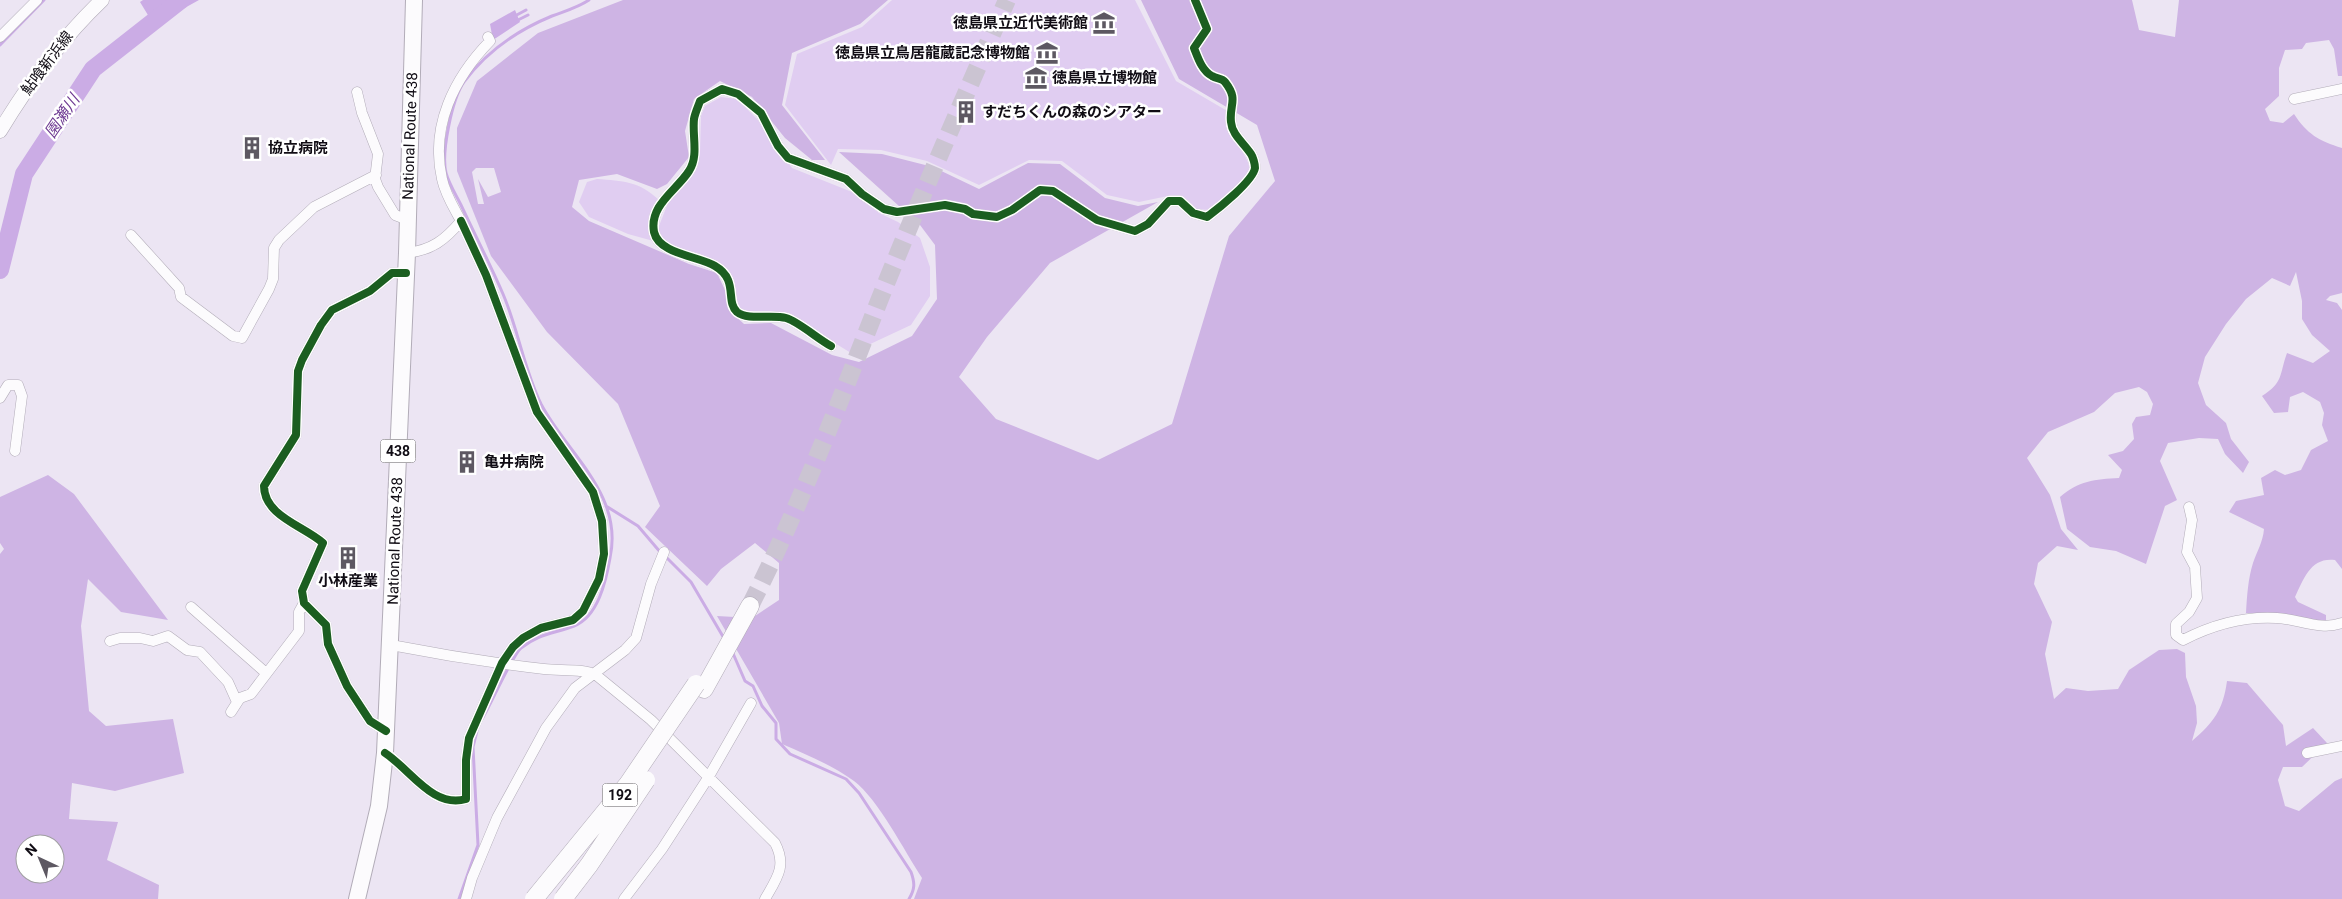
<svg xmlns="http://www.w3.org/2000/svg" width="2342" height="899" viewBox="0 0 2342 899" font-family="Roboto,'Noto Sans JP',sans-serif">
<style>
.green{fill:#e0cdf1}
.forest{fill:#ceb4e4;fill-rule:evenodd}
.water{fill:#cbace5}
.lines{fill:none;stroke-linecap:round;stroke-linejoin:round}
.stream{stroke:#cbace5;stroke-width:3}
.river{stroke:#cbace5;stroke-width:18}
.motorway-tunnel{stroke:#cbc4d2;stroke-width:18;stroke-dasharray:18 9;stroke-linecap:butt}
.minor-casing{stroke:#b2acb8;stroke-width:11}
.secondary-casing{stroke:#b2acb8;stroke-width:15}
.trunk-casing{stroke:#b2acb8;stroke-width:18}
.motorway-casing{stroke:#b2acb8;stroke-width:19}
.minor{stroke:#fcfbfd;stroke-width:10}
.secondary{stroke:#fcfbfd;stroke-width:14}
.trunk{stroke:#fcfbfd;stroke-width:16}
.motorway{stroke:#fcfbfd;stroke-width:18}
.motorway-bridge-casing{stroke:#b2acb8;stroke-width:19;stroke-linecap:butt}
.motorway-bridge{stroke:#fcfbfd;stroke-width:18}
.cycleway-casing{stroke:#fff;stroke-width:11}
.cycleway{stroke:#1b5e20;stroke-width:8}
.labels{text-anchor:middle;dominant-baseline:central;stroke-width:5;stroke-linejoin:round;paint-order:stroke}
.shield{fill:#fff;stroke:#58555a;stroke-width:1}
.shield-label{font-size:14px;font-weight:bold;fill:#100c14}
.poi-label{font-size:15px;font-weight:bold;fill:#100c14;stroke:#fff;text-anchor:start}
.street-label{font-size:15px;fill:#100c14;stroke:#fff}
.water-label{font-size:16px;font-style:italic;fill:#6e3a92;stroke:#fff}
</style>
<rect width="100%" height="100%" fill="#ece5f3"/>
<!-- green -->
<path class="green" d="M892 0H1135L1176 81 1229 112C1221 137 1247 147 1250 170L1235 188 1209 210 1197 209 1184 197 1168 196 1139 202 1107 195 1062 161 1029 160 979 185 927 161 881 150 838 149 831 165 785 105 797 54 862 27Z
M721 97 737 99 758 120 792 168 852 192 879 213 898 222 920 238 930 267V296L911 325 851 353 789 315 772 312 746 314 739 308 731 275 715 262 665 243 657 231 668 203 695 170 700 152 701 116 705 106Z
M597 179C623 181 639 181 659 200L657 242 628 234 589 217 579 202 587 182Z"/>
<!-- forest -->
<path class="forest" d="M623 0H888L860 24 792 53 782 105 825 160H812L785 138 752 97 720 81 694 99 685 131 689 157 667 184 657 189 617 174 579 180 572 207 589 221 689 264 717 273 725 290 728 309 744 324 771 323 832 355 859 362 912 336 937 299 935 245 920 225 839 152 882 154 933 167 979 189 1028 163 1060 164 1105 198 1138 206 1158 202 1050 263 987 337 959 377 996 419 1098 460 1172 424 1229 236 1275 181 1257 125 1179 79 1141 0H2132L2139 30 2175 37 2179 0H2342V76H2338L2334 49 2329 40 2306 43 2302 49 2285 50 2279 68V96L2265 109 2270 121 2283 123 2294 114C2307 134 2319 141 2342 148V293L2330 296 2326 300 2337 303 2342 310V569L2335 560C2311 557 2304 578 2295 597L2298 602 2326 615V623L2274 613H2246C2247 596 2248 579 2253 563 2257 551 2263 542 2264 529L2229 512 2236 501 2264 495 2261 478 2275 470 2285 475 2301 470 2311 450 2328 441 2322 425 2324 413 2320 402 2303 392 2290 397 2288 412 2274 413 2262 396C2284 382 2279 375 2287 353L2313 363 2330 351 2312 335 2302 319V301L2296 272 2290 286 2272 278 2246 299 2226 324 2205 357 2198 383 2206 405 2226 423 2231 439 2249 462 2243 473 2225 454 2218 439 2199 438 2168 443 2160 461 2177 500 2165 506 2146 564 2116 551 2090 547 2067 529 2060 497C2078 481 2095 479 2119 478L2122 470 2108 455 2123 451 2134 439 2132 424 2136 417 2150 415 2153 404 2147 392 2139 387 2115 393 2094 412 2048 432 2027 458 2050 495 2061 529 2078 550 2057 546 2038 563 2034 584 2052 622 2045 654 2054 699 2066 688 2088 691 2118 689 2129 670 2159 650 2177 649 2185 653 2186 677 2196 706 2197 723 2192 741C2214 722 2223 710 2227 681L2247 683 2283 725 2286 746 2313 728 2327 743 2302 767H2283L2278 780 2285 806 2299 811 2335 781 2342 778V899H914L922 878C905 852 878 799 854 781 832 765 807 755 782 744L779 723 717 616 752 618 779 600V563L755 543 721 569 707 586 645 527 660 506 618 404 547 332 491 256 457 171V128L477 81 538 33ZM476 168H494L501 192 488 197 478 179 484 204H478L472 172Z
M48 475 74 494 168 620 121 612 88 579 81 626 89 711 106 726 173 719 184 773 115 791 72 783 69 819 118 822 107 860 159 885 158 899H0V554L4 549 0 543V497ZM25 844H55V874H25Z"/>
<!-- water -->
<path class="water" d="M143 0H199L154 25 140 2Z
M515 10 520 22 493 40 490 24Z"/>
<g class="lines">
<!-- stream -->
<path class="stream" d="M513 17 526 10
M516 21 528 15
M0 45 44 0
M0 265 3 260
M606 506 638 526 661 553
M667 558 691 582 725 640
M732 651 745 681 753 686 762 706 776 723V739L790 754 846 779 859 793 911 872C915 883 915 889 909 899
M482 719C490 706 513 654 521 648 540 633 553 634 574 626 598 617 606 581 610 558 624 494 567 454 541 404 524 369 518 329 503 294 490 264 475 235 461 205 456 195 449 184 446 173 441 153 452 99 464 82 486 52 518 30 552 16 565 11 577 8 589 0
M459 899 478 845 473 747 477 731"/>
<!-- river -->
<path class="river" d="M0 270 24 174 93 69 181 0"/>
<!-- motorway-tunnel -->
<path class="motorway-tunnel" d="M750 606C801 505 840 400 881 296 921 196 964 98 1007 0"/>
<defs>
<path id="minor" d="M0 37 37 0
M357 92 362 113 378 154 375 179 378 187 395 215 408 220
M2294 99 2342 89
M131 235 179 288 181 297 233 336 242 338 269 289 273 279 274 248 279 240 314 207 376 175
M407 253C432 250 445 240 461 221 454 208 445 194 442 179 430 126 454 78 490 41L488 37
M831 346C818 339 799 322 786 318 772 314 748 321 737 312 725 301 739 280 715 266 698 256 659 254 654 232 649 205 677 190 689 171 699 156 692 136 694 119 695 113 698 107 700 101L722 89 738 94 761 113 778 146 788 158 846 179 862 194 884 209 897 212 945 205 965 209 973 214 997 217 1012 210 1040 190 1053 191 1097 220 1135 231 1148 224 1169 201H1180L1193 213 1207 217C1219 208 1253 181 1255 168 1255 164 1253 157 1251 154 1244 143 1232 135 1231 122 1229 104 1239 100 1225 82 1222 78 1217 79 1212 76 1202 71 1198 58 1194 48L1207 29 1195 0
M0 398 8 385H18L22 396 15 451
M2189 507 2192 520 2187 552 2195 567 2197 598 2189 612 2176 624V635L2183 640C2212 625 2244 616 2277 618 2299 619 2321 631 2342 623
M191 607 266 673
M110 641 120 638H140L153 641 168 636 187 650 200 652 228 682 237 702
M391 645C442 655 493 663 544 669 560 671 582 668 596 675L651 720 775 843C787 866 777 878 765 899
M231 712 240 698 251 694 299 631V612L304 603
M386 731 370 721 347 686 328 644 326 625 304 603 302 591 323 543C304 526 264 516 264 486L296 435 298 371 302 360 321 325 332 310 370 291 392 273H406
M385 753C410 769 433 809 466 799V760L469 738 502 663 513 647 523 638 541 628 573 620 583 611 599 579 604 554 602 521 593 492 537 412 486 275 461 221
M2307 753 2342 746
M466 899 472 878 497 818 546 728 575 688 625 650 636 638 651 584 664 552
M624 899 662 849 708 778 751 703"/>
<path id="secondary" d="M0 131C29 83 61 39 102 0"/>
<path id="trunk" d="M357 899 379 806 385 753 407 253 414 0"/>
<path id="motorway" d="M704 689 750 606"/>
</defs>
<!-- minor casing -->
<use href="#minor" class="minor-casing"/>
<!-- secondary casing -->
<use href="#secondary" class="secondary-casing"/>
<!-- trunk casing -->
<use href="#trunk" class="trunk-casing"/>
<!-- motorway casing -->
<use href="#motorway" class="motorway-casing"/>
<!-- minor -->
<use href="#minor" class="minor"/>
<!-- secondary -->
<use href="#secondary" class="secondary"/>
<!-- trunk -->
<use href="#trunk" class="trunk"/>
<!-- motorway -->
<use href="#motorway" class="motorway"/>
<defs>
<path id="motorway-bridge" d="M534 899 628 784 696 684
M563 899 589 865 646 780"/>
</defs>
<!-- motorway-bridge casing -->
<use href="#motorway-bridge" class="motorway-bridge-casing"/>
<!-- motorway-bridge -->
<use href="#motorway-bridge" class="motorway-bridge"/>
<defs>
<path id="cycleway" d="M831 346C818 339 799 322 786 318 772 314 748 321 737 312 725 301 739 280 715 266 698 256 659 254 654 232 649 205 677 190 689 171 699 156 692 136 694 119 695 113 698 107 700 101L722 89 738 94 761 113 778 146 788 158 846 179 862 194 884 209 897 212 945 205 965 209 973 214 997 217 1012 210 1040 190 1053 191 1097 220 1135 231 1148 224 1169 201H1180L1193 213 1207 217C1219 208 1253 181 1255 168 1255 164 1253 157 1251 154 1244 143 1232 135 1231 122 1229 104 1239 100 1225 82 1222 78 1217 79 1212 76 1202 71 1198 58 1194 48L1207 29 1195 0
M386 731 370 721 347 686 328 644 326 625 304 603 302 591 323 543C304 526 264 516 264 486L296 435 298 371 302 360 321 325 332 310 370 291 392 273H406
M385 753C410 769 433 809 466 799V760L469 738 502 663 513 647 523 638 541 628 573 620 583 611 599 579 604 554 602 521 593 492 537 412 486 275 461 221"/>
</defs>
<!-- cycleway casing -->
<use href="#cycleway" class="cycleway-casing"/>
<!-- cycleway -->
<use href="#cycleway" class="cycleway"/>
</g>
<!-- icons -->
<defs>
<symbol id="museum-bare" viewBox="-9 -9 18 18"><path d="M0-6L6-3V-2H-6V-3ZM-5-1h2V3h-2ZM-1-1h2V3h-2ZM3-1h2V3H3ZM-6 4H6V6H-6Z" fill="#5d5862" stroke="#fff" stroke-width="2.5" paint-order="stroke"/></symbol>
<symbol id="building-bare" viewBox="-9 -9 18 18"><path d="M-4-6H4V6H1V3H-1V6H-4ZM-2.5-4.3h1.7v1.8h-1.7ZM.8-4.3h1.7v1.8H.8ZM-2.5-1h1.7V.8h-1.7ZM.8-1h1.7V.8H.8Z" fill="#5d5862" stroke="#fff" stroke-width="2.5" paint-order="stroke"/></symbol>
</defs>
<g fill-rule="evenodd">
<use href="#museum-bare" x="1088" y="7" width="32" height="32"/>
<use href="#museum-bare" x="1031" y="37" width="32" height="32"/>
<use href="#museum-bare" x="1020" y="62" width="32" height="32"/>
<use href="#building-bare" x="950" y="96" width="32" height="32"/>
<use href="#building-bare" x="236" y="132" width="32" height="32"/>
<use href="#building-bare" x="451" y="446" width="32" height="32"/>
<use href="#building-bare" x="332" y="542" width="32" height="32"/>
</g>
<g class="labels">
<!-- shield labels -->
<g class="shield">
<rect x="380.5" y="439.5" width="35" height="23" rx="4"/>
<rect x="602.5" y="783.5" width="35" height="23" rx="4"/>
</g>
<g class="shield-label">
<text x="398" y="451">438</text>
<text x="620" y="795">192</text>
</g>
<!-- poi labels -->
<g class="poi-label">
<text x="1088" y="23" text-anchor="end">徳島県立近代美術館</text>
<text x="1030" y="53" text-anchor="end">徳島県立鳥居龍蔵記念博物館</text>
<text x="1052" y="78">徳島県立博物館</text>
<text x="982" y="112">すだちくんの森のシアター</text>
<text x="268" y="148">協立病院</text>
<text x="484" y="462">亀井病院</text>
<text x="348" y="581" text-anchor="middle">小林産業</text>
</g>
<!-- street labels -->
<g class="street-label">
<text transform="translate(47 63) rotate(-53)">鮎喰新浜線</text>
<text transform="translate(410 136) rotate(-88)">National Route 438</text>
<text transform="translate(395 541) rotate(-88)">National Route 438</text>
</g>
<!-- water labels -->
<g class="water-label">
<text transform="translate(62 116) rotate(-56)">園瀬川</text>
</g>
</g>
<!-- north arrow -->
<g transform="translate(40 859) rotate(316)"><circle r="24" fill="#ffffff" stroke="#9f9ea1"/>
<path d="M0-4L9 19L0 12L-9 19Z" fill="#5d5862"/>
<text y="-8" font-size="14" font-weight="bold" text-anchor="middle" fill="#100c14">N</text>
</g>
</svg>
